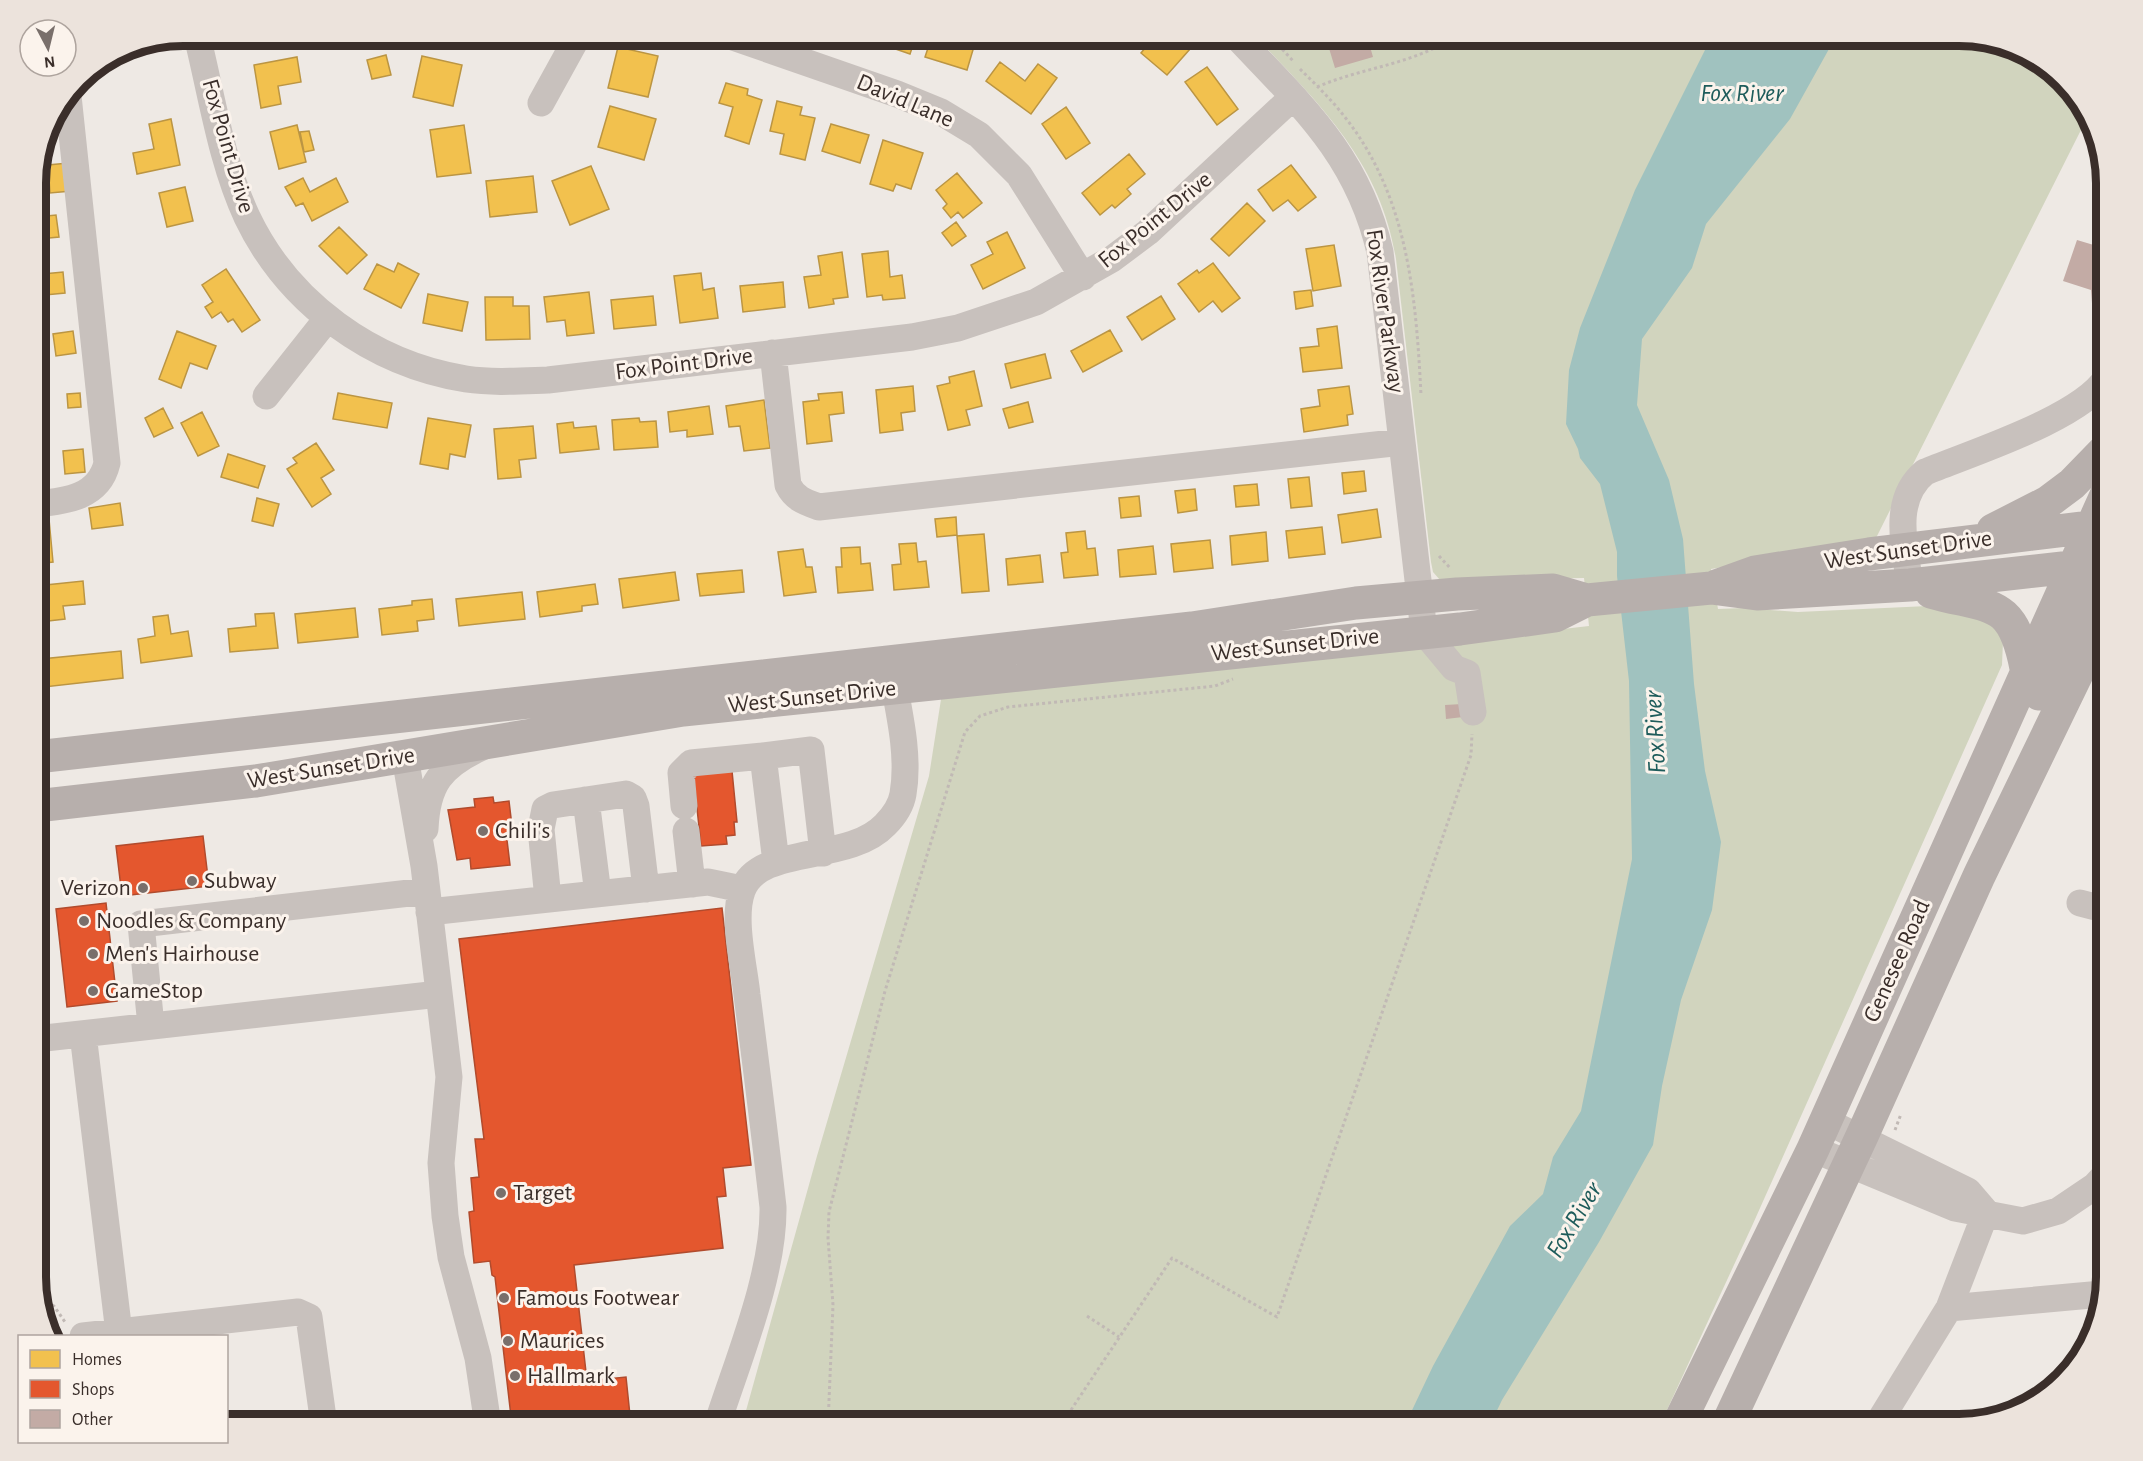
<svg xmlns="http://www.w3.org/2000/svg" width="2143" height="1461" viewBox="0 0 2143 1461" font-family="'Alegreya Sans',sans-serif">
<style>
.green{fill:#d1d4be}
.water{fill:#a0c2bf}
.homes{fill:#f2c14e;stroke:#bb9543;stroke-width:1.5}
.shops{fill:#e4572e;stroke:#b14b2d;stroke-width:1.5}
.building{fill:#c3aba5}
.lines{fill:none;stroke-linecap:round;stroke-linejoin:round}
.path{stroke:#c1b9b5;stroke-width:3;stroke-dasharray:3 3;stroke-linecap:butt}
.minor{stroke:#c8c1bd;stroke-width:27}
.major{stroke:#b7afac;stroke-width:33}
.poi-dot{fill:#796f6b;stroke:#fbf3ec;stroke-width:2}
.labels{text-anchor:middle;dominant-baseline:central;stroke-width:6;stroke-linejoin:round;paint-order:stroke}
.street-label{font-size:24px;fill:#3a2e2a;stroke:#fbf3ec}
.poi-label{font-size:24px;fill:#3a2e2a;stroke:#fbf3ec;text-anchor:start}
.water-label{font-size:26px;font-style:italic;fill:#1e5c5b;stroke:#fbf3ec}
.rim{fill:none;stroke:#3a2e2a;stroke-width:8}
</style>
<rect width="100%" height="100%" fill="#eee9e4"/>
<!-- green -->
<path class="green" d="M1255 36H1960L2042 61 2089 114 1874 542 1711 569 1718 609 1744 608 1798 612 1928 606 1985 614 2003 641 2002 665 1752 1226 1660 1425H742L817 1156 929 776 942 693 1426 645 1589 626 1584 578 1440 580 1433 572 1431 562 1396 259C1380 161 1320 105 1255 36Z"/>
<!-- water -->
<path class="water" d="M1712 36H1846L1829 49 1790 119 1706 224 1692 268 1642 339 1637 405 1669 480 1683 539 1694 684 1705 771 1721 842 1712 910 1681 1000 1662 1086 1653 1145 1599 1242 1502 1400 1490 1425H1405L1433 1366 1510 1226 1543 1194 1553 1157 1581 1111 1632 859 1629 681 1617 576V552L1600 484 1580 458 1578 449 1566 424 1569 370 1580 328 1635 190Z"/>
<!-- homes -->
<path class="homes" d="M858 36H916L910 54Z
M932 36H952L975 43 967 70 925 57Z
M1155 36H1164L1173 44 1178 39 1190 49 1167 75 1141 53Z
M618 47 658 56 648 97 608 88Z
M386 55 391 75 372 79 367 60Z
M422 56 462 65 453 106 413 97Z
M297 57 301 82 278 86 281 104 261 108 254 65Z
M1000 62 1025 81 1038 64 1057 78 1031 114 986 81Z
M1207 67 1238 109 1217 125 1185 82Z
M726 83 748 89 747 95 762 100 749 144 725 136 733 107 719 103Z
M777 101 802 107 800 115 815 118 805 160 780 154 784 134 770 131Z
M610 106 656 119 644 160 598 147Z
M1066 107 1090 143 1066 159 1042 124Z
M171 119 180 165 137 174 133 153 154 149 149 124Z
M831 124 869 135 860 163 822 151Z
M297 125 306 162 279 169 270 132Z
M464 125 471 173 437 177 430 130Z
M309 131 314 150 304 152 300 132Z
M883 140 923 153 911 189 896 184 893 191 870 184Z
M1129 154 1145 174 1127 189 1131 194 1115 208 1112 205 1100 215 1082 193Z
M68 163 71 191 50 193 48 165Z
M1291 165 1316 197 1298 211 1288 200 1273 211 1258 190Z
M591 166 609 209 570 225 552 181Z
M957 173 982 203 963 218 958 212 951 218 943 208 947 204 936 190Z
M533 176 537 212 490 217 486 181Z
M303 178 310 192 336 178 348 202 312 221 303 203 296 206 285 187Z
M185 187 193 221 167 227 159 193Z
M1247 203 1265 221 1229 256 1211 239Z
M56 215 59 237 39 239 37 217Z
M956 222 966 236 952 246 942 233Z
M339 227 367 255 347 274 319 246Z
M1007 232 1025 268 983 289 971 265 993 254 987 242Z
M1334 245 1341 286 1313 291 1306 249Z
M888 251 890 277 902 275 905 298 883 300 882 295 867 297 862 254Z
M842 252 848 297 833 299 834 304 809 308 804 277 821 275 818 256Z
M398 263 419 274 401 308 364 289 377 264 394 272Z
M1213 263 1240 298 1222 312 1213 301 1199 312 1178 284 1197 270 1199 273Z
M226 269 260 320 242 332 233 319 228 322 221 312 212 318 205 307 213 302 202 285Z
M63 272 65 293 45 295 43 274Z
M701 273 703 290 714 288 718 318 680 323 674 276Z
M783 282 785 307 743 312 740 286Z
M1311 290 1313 306 1296 309 1294 292Z
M589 292 594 333 567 336 565 320 547 322 544 297Z
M428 294 468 302 462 331 423 323Z
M653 296 656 325 614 329 611 300Z
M1161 296 1175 319 1142 340 1127 317Z
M485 297H513V306H529L530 339 486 340Z
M1337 326 1342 368 1303 372 1300 348 1319 346 1317 329Z
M1110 330 1122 351 1083 372 1071 351Z
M73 331 76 353 56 356 53 334Z
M177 331 216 346 207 369 190 363 181 388 159 379Z
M40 345 42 366H36V346Z
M1045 354 1051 378 1011 388 1005 364Z
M974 371 982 406 966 410 970 425 948 430 937 386 950 383 949 377Z
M913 386 915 411 901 413 903 430 880 433 876 390Z
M1349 386 1353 414 1347 415 1348 425 1304 432 1301 409 1320 406 1318 390Z
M842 392 844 413 829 415 832 441 807 444 803 402 819 400 818 394Z
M80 393 81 407 68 408 67 394Z
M338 393 392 403 387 428 333 419Z
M764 400 770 448 744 451 740 426 729 427 726 406Z
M1028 402 1033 422 1009 428 1003 409Z
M709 406 713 434 687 437V430L670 432 668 412Z
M163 408 173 428 154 437 145 418Z
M202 412 219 446 198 456 181 423Z
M428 418 471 425 465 457 450 454 448 469 420 464Z
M639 418 640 422 656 421 658 447 614 450 612 420Z
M573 422 574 428 596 426 599 449 560 453 557 424Z
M533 426 536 458 519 460 521 477 498 479 494 429Z
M316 443 334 470 321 478 331 494 312 507 287 469 297 463 293 458Z
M39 447 44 486 36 487V448Z
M83 449 85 472 65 474 63 451Z
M228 454 265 466 258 488 221 477Z
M1364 471 1366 491 1344 494 1342 473Z
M1309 477 1312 506 1291 508 1288 479Z
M1257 484 1259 505 1236 507 1234 486Z
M1195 489 1197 510 1178 513 1175 491Z
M1139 496 1141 516 1121 518 1119 498Z
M257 498 279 504 273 526 252 521Z
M120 503 123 525 92 529 89 508Z
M1377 509 1381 537 1342 543 1338 515Z
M956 517 957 535 937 537 935 519Z
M49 519 53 562 36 564V520Z
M1322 527 1325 554 1289 558 1286 531Z
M1085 531 1087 549 1095 548 1098 575 1064 578 1061 553 1068 552 1066 533Z
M1266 532 1268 561 1232 565 1230 536Z
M984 534 989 591 962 593 957 536Z
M1210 540 1213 568 1174 572 1171 544Z
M916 543 918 562 926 561 929 587 894 590 892 565 901 564 899 544Z
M1153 546 1156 574 1120 577 1118 550Z
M860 547 861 564 870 563 873 590 838 593 836 567H842L841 548Z
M803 549 806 567H812L816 592 784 596 778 552Z
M1040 555 1043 582 1008 585 1006 559Z
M742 570 744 592 700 596 697 574Z
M675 572 679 600 623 608 619 579Z
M83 581 85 604 63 606 65 619 40 622 36 586Z
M595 584 598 604 582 606V611L540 617 537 592Z
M522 592 525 619 459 626 456 599Z
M432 599 434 619 417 621 418 631 382 635 379 609 412 605V601Z
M355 608 358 637 298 643 295 614Z
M274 613 278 648 230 652 228 629 256 626 255 614Z
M168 615 171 634 188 631 192 656 141 663 138 639 155 636 153 617Z
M121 651 123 678 44 687 41 659Z"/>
<!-- shops -->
<path class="shops" d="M693 770 732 771 737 822H734L735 835 726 836 727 844 701 846Z
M493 797 494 803 509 801 512 826H516L518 838 507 840 510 865 471 869 470 858 457 860 448 810 475 807 474 799Z
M203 836 209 886 122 896 116 846Z
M106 903 117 1001 67 1007 56 909Z
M722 908 751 1165 723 1168 726 1196 717 1197 723 1248 574 1265 587 1381 626 1377 631 1425H512L495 1277 492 1275 490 1261 474 1263 469 1212 474 1211 471 1178 479 1177 475 1139H484L459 939Z"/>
<!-- building -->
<path class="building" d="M1360 36H1367L1373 57 1335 68 1328 45Z
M2077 240 2107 249V333L2094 330 2091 290 2063 281Z
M1462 704 1463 717 1446 719 1445 705Z"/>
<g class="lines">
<!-- path -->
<path class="path" d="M1270 36 1294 62
M1300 69C1315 84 1331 99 1344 116 1408 196 1416 296 1421 395
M1317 87C1363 67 1413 65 1455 36
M1439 556 1451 569
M2101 685 2107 676
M1895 1130 1901 1114
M47 1302 54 1306 65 1322
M1087 1316 1119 1337
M828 1425 833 1305 828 1238 829 1212 885 991 965 732 980 716 1008 707 1215 686 1233 679
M1061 1425 1172 1258 1277 1317 1471 755 1472 734"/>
<!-- minor -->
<path class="minor" d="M197 36C212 96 221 161 247 217 288 303 372 364 466 379 493 383 520 381 548 380L912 337 958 328 1036 302 1112 259 1148 232 1293 97
M730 36 897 94 941 112 979 135 1019 175 1083 277
M1236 36C1301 105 1358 155 1380 252L1424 632 1454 668 1467 673 1473 712
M541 103 578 36
M773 353 788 485C795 499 805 502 819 507L1402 442
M266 396 327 319
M36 504C67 501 99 497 107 463L68 96
M1910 585C1905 547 1891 500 1925 472 1971 453 2082 418 2107 377
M405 757 424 866 449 1077 441 1163 445 1216 451 1257 478 1358 488 1425
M586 800 598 894
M684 806 681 773 691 763 763 756
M425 829C427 784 441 766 482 747
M686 831 692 884
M776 862 763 756 811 750 823 853
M548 899 541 829 545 809 553 805 626 794 633 798 636 806 646 889
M2080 903 2107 910
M429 912 708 882 742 889
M151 1026 141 924 427 891
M83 1034 119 1333
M36 1039 439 994
M1826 1121 1968 1191 1986 1212
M1813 1149 1955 1208 2023 1221 2058 1211 2095 1186 2107 1173
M1949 1308 1986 1212
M83 1336 298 1312 309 1317 324 1425
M717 1425C738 1359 774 1275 773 1207 765 1136 756 1065 747 995 744 966 732 918 742 891 758 844 848 864 885 825 893 817 901 806 903 794 910 754 898 708 891 668
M1877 1425 1949 1308 2102 1294"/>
<!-- major -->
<path class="major" d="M1993 530 2048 502 2072 484 2107 448
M1716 586 1755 572 1869 554 2107 525
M1931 592C1991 609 2012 597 2026 668
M2039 694 2081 610 2098 563
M36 757 1192 628 1356 603 1457 594 1553 590 1587 600 1711 588 1757 594 1910 585 2107 563
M36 806 256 781 683 710 1460 629 1555 616 1587 600
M1678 1425 1813 1149 2107 493
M1727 1425 1862 1136 1979 876 2107 612"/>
</g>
<!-- markers -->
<g class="poi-dot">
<circle cx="483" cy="831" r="6"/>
<circle cx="192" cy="881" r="6"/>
<circle cx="143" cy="888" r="6"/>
<circle cx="84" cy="921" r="6"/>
<circle cx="93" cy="954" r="6"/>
<circle cx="93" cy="991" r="6"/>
<circle cx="501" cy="1193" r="6"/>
<circle cx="504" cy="1298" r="6"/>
<circle cx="508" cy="1341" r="6"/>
<circle cx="515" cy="1376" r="6"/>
</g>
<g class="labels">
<!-- street labels -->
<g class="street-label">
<text transform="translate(905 101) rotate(23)">David Lane</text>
<text transform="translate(228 146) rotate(74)">Fox Point Drive</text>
<text transform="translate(1155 220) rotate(-39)">Fox Point Drive</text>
<text transform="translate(1385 311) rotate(82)">Fox River Parkway</text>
<text transform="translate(684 364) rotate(-7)">Fox Point Drive</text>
<text transform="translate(1908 550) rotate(-8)">West Sunset Drive</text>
<text transform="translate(1295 645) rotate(-6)">West Sunset Drive</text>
<text transform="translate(812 697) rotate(-6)">West Sunset Drive</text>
<text transform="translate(331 768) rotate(-9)">West Sunset Drive</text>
<text transform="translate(1897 961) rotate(-66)">Genesee Road</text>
</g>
<!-- poi labels -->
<g class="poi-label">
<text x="495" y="831">Chili's</text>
<text x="204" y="881">Subway</text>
<text x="131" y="888" text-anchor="end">Verizon</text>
<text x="96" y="921">Noodles &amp; Company</text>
<text x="105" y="954">Men's Hairhouse</text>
<text x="105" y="991">GameStop</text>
<text x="513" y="1193">Target</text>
<text x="516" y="1298">Famous Footwear</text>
<text x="520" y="1341">Maurices</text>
<text x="527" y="1376">Hallmark</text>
</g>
<!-- water labels -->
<g class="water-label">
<text x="1742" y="93">Fox River</text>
<text transform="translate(1655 732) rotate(-93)">Fox River</text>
<text transform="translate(1574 1220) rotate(-59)">Fox River</text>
</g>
</g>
<!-- crop -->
<path d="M0 0H2143V1461H0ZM183 46H1959A137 137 0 0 1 2096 183V1277A137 137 0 0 1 1959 1414H183A137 137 0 0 1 46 1277V183A137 137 0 0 1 183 46Z" fill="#ece3dc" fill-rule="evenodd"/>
<path class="rim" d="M183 46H1959A137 137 0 0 1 2096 183V1277A137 137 0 0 1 1959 1414H183A137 137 0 0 1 46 1277V183A137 137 0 0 1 183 46Z"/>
<!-- legend -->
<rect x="18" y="1335" width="210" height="108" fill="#fbf3ec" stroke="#aea49e" stroke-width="1.5"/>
<rect x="30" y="1350" width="30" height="18" fill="#f2c14e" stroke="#aea49e" stroke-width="1.5"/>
<text x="72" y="1365" font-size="18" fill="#3a2e2a">Homes</text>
<rect x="30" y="1380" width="30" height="18" fill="#e4572e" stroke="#aea49e" stroke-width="1.5"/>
<text x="72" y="1395" font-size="18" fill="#3a2e2a">Shops</text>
<rect x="30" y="1410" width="30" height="18" fill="#c3aba5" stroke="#aea49e" stroke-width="1.5"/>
<text x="72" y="1425" font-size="18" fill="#3a2e2a">Other</text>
<!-- north arrow -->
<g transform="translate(48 48) rotate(173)"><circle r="28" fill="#fbf3ec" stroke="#aea49e" stroke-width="1.5"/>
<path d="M0-4.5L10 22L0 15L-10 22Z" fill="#796f6b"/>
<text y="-9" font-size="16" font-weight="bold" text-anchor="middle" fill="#3a2e2a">N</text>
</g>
</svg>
